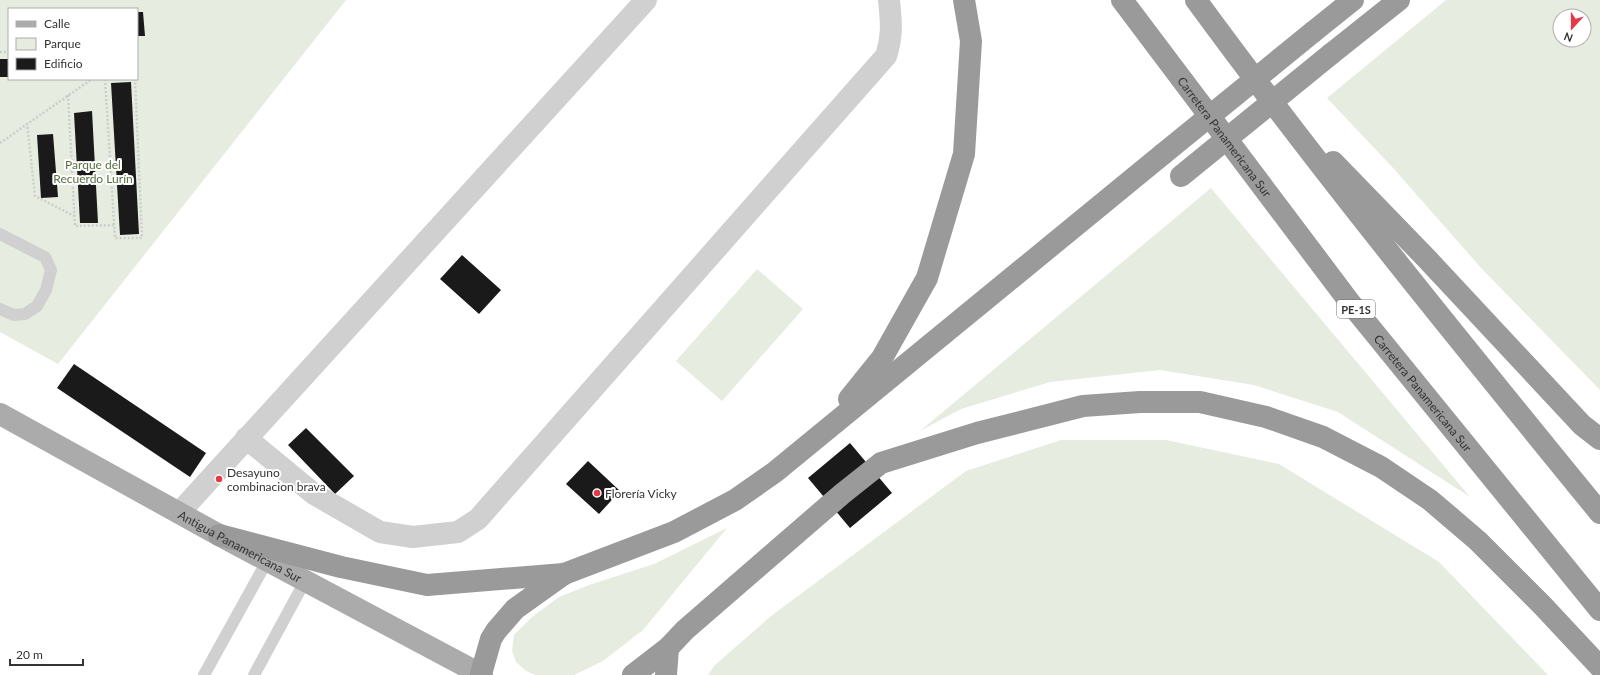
<svg xmlns="http://www.w3.org/2000/svg" width="1600" height="675" viewBox="0 0 1600 675" font-family="Lato,sans-serif">
<style>
.green{fill:#e6ecdf;fill-rule:evenodd}
.building{fill:#1a1a1a}
.lines{fill:none;stroke-linecap:round;stroke-linejoin:round}
.path{stroke:#cdcdcd;stroke-width:2.5;stroke-dasharray:2 2;stroke-linecap:butt}
.lane{stroke:#d0d0d0;stroke-width:12}
.street{stroke:#d0d0d0;stroke-width:22}
.primary{stroke:#ababab;stroke-width:22}
.highway{stroke:#9a9a9a;stroke-width:22}
.highway-bridge{stroke:#9a9a9a;stroke-width:22}
.poi-dot{fill:#e63946;stroke:#fff;stroke-width:1.5}
.labels{text-anchor:middle;dominant-baseline:central;stroke-width:4;stroke-linejoin:round;paint-order:stroke}
.shield{fill:#fff;stroke:#707070;stroke-width:1}
.shield-label{font-size:11px;font-weight:bold;fill:#333}
.street-label{font-size:12px;fill:#333;stroke:#fff}
.park-label{font-size:12px;fill:#56703f;stroke:#fff}
.poi-label{font-size:12px;fill:#333;stroke:#fff;text-anchor:start}
</style>
<rect width="100%" height="100%" fill="#fff"/>
<!-- green -->
<path class="green" d="M0 0H346L58 364 0 332ZM9 9H137V79H9Z
M1446 0H1600V390L1482 269 1394 169 1327 98ZM1560 16H1584V40H1560Z
M1211 188 1470 497 1338 412 1254 385 1160 370 1050 382 961 409 920 431Z
M757 269 803 309 722 401 676 361Z
M1061 440H1166L1279 464 1439 562 1548 675H708L715 665 771 616 966 471Z
M727 528 643 630 603 661 574 675H535L526 671 516 662 512 651 514 635 532 617 559 597 589 585 654 564Z"/>
<!-- building -->
<path class="building" d="M137 12H143L145 36H137Z
M0 59H9V77H0Z
M131 82 139 234 120 235 111 83Z
M92 111 98 223H80L74 113Z
M53 134 58 197 41 198 37 135Z
M462 255 501 290 479 314 440 279Z
M74 364 206 453 190 477 57 388Z
M306 428 354 476 335 494 288 445Z
M850 443 892 493 850 528 808 478Z
M588 461 620 491 599 514 566 484Z"/>
<g class="lines">
<!-- path -->
<path class="path" d="M0 52H9
M105 79 115 238H142L135 79
M68 95 75 226 115 225
M27 123 35 196 74 216
M0 143 92 79"/>
<!-- lane -->
<path class="lane" d="M0 234 45 257 51 270 46 290 37 306 25 314 14 315 0 309
M204 675 267 561
M254 675 305 581"/>
<!-- street -->
<path class="street" d="M246 438 314 494 380 532 413 537 458 532 478 519 886 56C893 35 891 21 889 0
M179 513 646 0"/>
<!-- primary -->
<path class="primary" id="s1" d="M0 414 219 535 482 675"/>
<!-- highway -->
<g class="highway">
<path id="s2" d="M1122 0 1351 304 1600 610"/>
<path d="M1196 0C1325 176 1462 344 1600 513"/>
<path d="M1313 32 1353 0"/>
<path d="M1331 54 1399 0"/>
<path d="M1333 162 1428 260 1582 425 1600 439"/>
<path d="M849 399 882 358 927 278 964 154 971 41 964 0"/>
<path d="M219 535 341 567 427 585 564 574"/>
<path d="M481 674 491 639 496 631 515 609 564 574 674 532 735 500 775 472 1163 154"/>
<path d="M633 675 668 648 685 630 842 494 881 463 977 433 1083 406 1140 402H1200L1266 417 1323 437 1381 467 1430 500 1478 541 1542 605 1600 667"/>
<path d="M666 675 668 648"/>
</g>
<!-- highway-bridge -->
<path class="highway-bridge" d="M1163 154 1313 32
M1181 176 1331 54"/>
</g>
<!-- markers -->
<g class="poi-dot">
<circle cx="219" cy="479" r="4"/>
<circle cx="597" cy="493" r="4"/>
</g>
<g class="labels">
<!-- shield labels -->
<rect class="shield" x="1337" y="300" width="38" height="18" rx="3"/>
<g class="shield-label">
<text x="1356" y="309">PE-1S</text>
</g>
<!-- street labels -->
<g class="street-label">
<text stroke="none"><textPath href="#s2" startOffset="171">Carretera Panamericana Sur</textPath></text>
<text stroke="none"><textPath href="#s2" startOffset="495">Carretera Panamericana Sur</textPath></text>
<text stroke="none"><textPath href="#s1" startOffset="274">Antigua Panamericana Sur</textPath></text>
</g>
<!-- park labels -->
<g class="park-label">
<text x="93" y="164">Parque del<tspan x="93" dy="14">Recuerdo Lurín</tspan></text>
</g>
<!-- poi labels -->
<g class="poi-label">
<text x="227" y="472">Desayuno<tspan x="227" dy="14">combinacion brava</tspan></text>
<text x="605" y="493">Florería Vicky</text>
</g>
</g>
<!-- legend -->
<rect x="8" y="8" width="130" height="72" fill="#ffffff" stroke="#adadad"/>
<rect x="16" y="21" width="20" height="6" fill="#ababab" stroke="#adadad"/>
<text x="44" y="28" font-size="12" fill="#333333">Calle</text>
<rect x="16" y="38" width="20" height="12" fill="#e6ecdf" stroke="#adadad"/>
<text x="44" y="48" font-size="12" fill="#333333">Parque</text>
<rect x="16" y="58" width="20" height="12" fill="#1a1a1a" stroke="#adadad"/>
<text x="44" y="68" font-size="12" fill="#333333">Edificio</text>
<!-- north arrow -->
<g transform="translate(1572 28) rotate(201)"><circle r="19" fill="#ffffff" stroke="#adadad"/>
<path d="M0-3L7 15L0 10L-7 15Z" fill="#e63946"/>
<text y="-6" font-size="11" font-weight="bold" text-anchor="middle" fill="#333333">N</text>
</g>
<!-- scale -->
<path d="M10 659v6h73v-6" fill="none" stroke="#333333" stroke-width="2"/>
<text x="16" y="659" font-size="12" fill="#333333" stroke="#ffffff" stroke-width="3" paint-order="stroke">20 m</text>
</svg>
